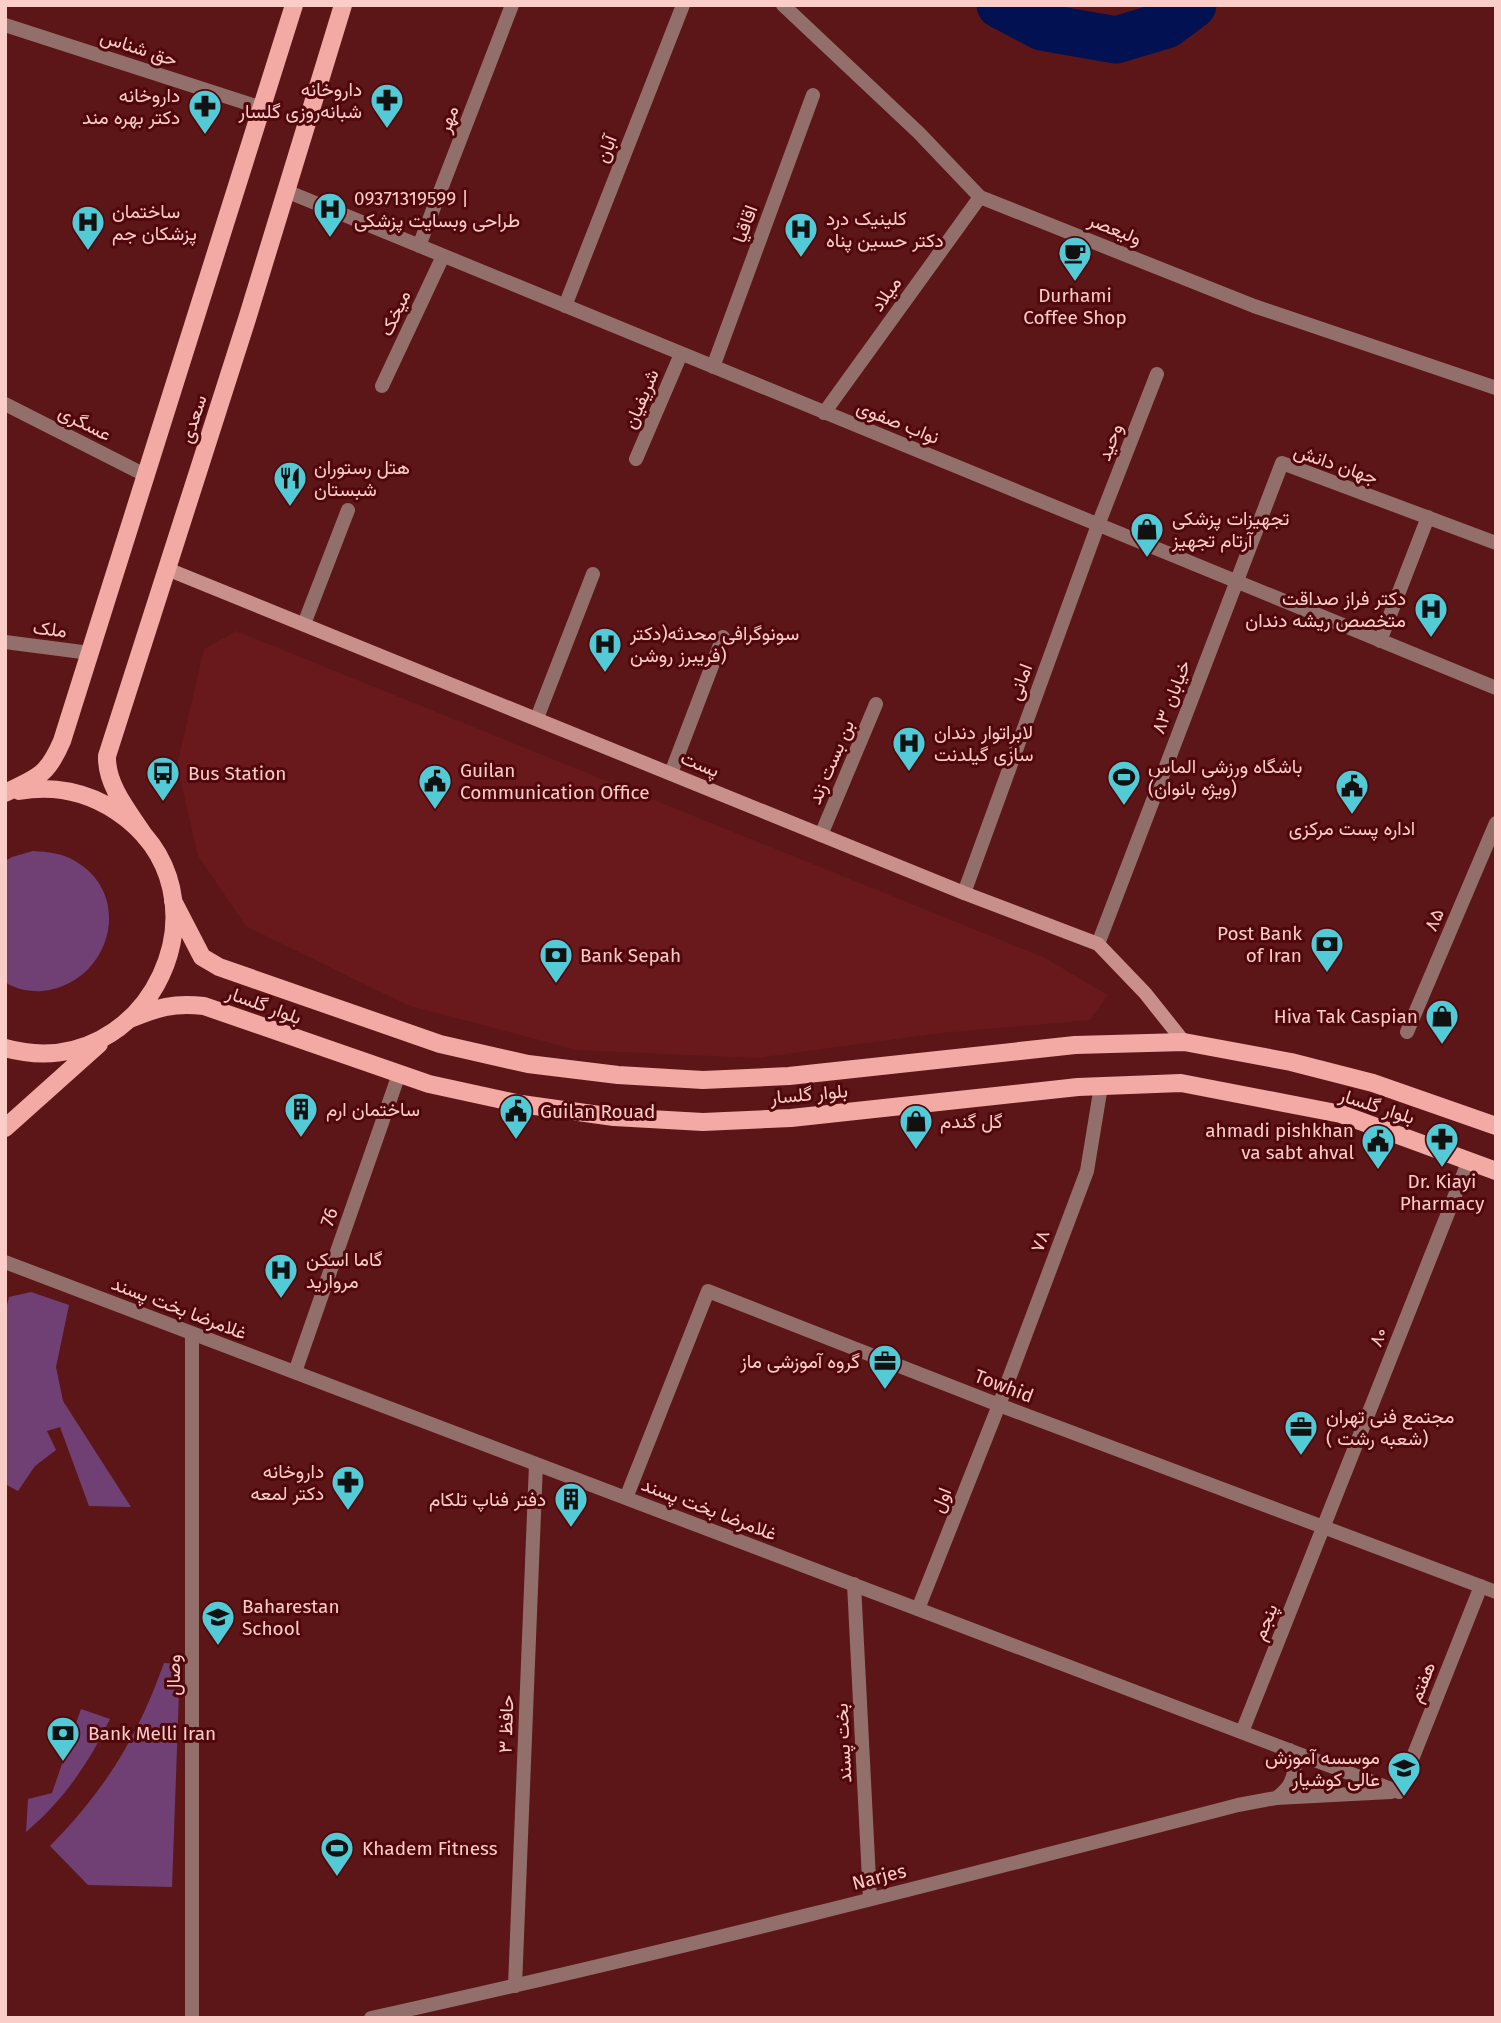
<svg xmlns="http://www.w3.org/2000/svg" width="1501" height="2023" viewBox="0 0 1501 2023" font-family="'Fira Sans',Vazirmatn,sans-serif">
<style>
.built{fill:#69191b}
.green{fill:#704074}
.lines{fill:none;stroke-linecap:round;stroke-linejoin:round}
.river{stroke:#011152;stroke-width:47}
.street{stroke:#936f6c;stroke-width:14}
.secondary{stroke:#c9908b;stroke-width:14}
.primary{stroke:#f3aaa4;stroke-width:18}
.labels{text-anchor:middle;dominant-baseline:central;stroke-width:6;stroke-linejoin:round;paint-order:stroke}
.street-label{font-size:19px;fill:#facdc9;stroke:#50080c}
.poi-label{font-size:19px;fill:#facdc9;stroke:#50080c;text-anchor:start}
</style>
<rect width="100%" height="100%" fill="#5c1617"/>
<!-- built -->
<path class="built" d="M236 631 1045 958 1108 995 1090 1020 940 1033 757 1058 577 1050 407 1005 246 926 198 856 177 765 204 649Z"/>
<!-- green -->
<path class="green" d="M33 851C48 852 62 853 75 861 136 896 109 985 42 991 30 992 15 989 5 982V861L12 857Z
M31 1292 69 1305 56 1367 63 1401 131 1507 89 1506 60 1427 47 1431 56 1450 35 1466 18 1491 5 1484V1314L9 1297Z
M164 1663 180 1664 172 1887 88 1885 50 1846C106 1789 137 1738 164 1663Z
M81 1709 110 1719C89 1763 63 1801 26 1832L28 1799 52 1793Z"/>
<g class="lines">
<!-- river -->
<path class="river" d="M1000 5 1042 27 1116 40 1166 25 1193 5"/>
<!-- street -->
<path class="street" d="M783 5 919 133 980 197 1254 306 1496 388
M5 25 262 108
M286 191 1496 688
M419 246 512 5
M565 306 683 5
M713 367 813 95
M382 386 443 256
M5 404 147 476
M824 413 980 197
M636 459 681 354
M304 624 348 510
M1380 641 1428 517
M5 642 90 653
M537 718 593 574
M671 773 723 637
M821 835 876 704
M964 893 1098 525 1157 374
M1098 944 1282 463 1496 543
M1407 1032 1496 823
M5 1262 1399 1792
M192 1333V2018
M295 1372 399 1074
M626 1498 708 1291 999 1405 1496 1592
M854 1584 870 1899
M918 1609 999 1405 1087 1171 1101 1086
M1242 1732 1469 1160
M1399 1792 1481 1586
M1276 1798C1294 1786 1299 1770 1290 1750
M515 1986 536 1464
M371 2018C662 1954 950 1880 1238 1805L1276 1798 1391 1792"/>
<!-- secondary -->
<path class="secondary" d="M167 569 964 893 1098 944 1145 993 1184 1042"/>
<!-- primary -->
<path class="primary" d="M5 793C38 777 47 776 62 741L294 5
M146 838C130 813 106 786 107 756L247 319 343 5
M173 901 202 957 219 967 440 1044 528 1064 618 1075 703 1080 789 1076 1075 1045 1184 1042 1291 1062 1373 1083 1496 1126
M130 1019C159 1007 173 1003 204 1006L429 1084 521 1104 614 1117 703 1122 791 1118 1078 1087 1181 1083 1341 1114 1496 1171
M5 1048C149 1088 240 893 116 811 87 792 53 785 19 791
M5 1128 99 1044"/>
</g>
<!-- icons -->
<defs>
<symbol id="pharmacy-pin" viewBox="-11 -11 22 30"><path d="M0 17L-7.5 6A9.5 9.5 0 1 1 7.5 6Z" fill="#52cbd7" stroke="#50080c"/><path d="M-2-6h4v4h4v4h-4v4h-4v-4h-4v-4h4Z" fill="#111"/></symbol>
<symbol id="hospital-pin" viewBox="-11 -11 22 30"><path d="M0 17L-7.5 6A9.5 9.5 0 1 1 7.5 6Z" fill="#52cbd7" stroke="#50080c"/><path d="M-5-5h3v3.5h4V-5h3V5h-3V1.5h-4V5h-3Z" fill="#111"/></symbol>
<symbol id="cafe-pin" viewBox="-11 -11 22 30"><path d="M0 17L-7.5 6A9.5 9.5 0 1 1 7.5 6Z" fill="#52cbd7" stroke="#50080c"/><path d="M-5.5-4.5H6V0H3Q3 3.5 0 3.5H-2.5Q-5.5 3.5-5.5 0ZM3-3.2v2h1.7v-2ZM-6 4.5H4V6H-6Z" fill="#111"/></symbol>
<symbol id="restaurant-pin" viewBox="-11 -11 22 30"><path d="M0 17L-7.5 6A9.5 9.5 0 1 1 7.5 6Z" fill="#52cbd7" stroke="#50080c"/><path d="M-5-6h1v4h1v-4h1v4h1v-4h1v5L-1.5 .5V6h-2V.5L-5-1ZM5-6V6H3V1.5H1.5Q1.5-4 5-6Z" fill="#111"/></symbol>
<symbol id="shop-pin" viewBox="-11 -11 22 30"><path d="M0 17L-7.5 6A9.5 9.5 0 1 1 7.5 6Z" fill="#52cbd7" stroke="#50080c"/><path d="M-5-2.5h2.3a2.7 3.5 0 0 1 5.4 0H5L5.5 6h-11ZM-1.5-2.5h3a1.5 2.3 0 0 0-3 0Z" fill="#111"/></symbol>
<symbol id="bus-pin" viewBox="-11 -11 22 30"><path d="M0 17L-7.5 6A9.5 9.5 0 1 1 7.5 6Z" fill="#52cbd7" stroke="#50080c"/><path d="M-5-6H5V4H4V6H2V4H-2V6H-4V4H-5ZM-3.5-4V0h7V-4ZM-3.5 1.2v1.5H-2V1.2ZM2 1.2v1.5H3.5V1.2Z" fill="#111"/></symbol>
<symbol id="stadium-pin" viewBox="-11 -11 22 30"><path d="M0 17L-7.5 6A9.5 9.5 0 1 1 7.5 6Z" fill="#52cbd7" stroke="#50080c"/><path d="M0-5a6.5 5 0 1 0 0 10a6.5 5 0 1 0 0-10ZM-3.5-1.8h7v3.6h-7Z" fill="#111"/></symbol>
<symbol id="civic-pin" viewBox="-11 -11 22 30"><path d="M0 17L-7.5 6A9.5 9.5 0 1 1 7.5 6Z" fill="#52cbd7" stroke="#50080c"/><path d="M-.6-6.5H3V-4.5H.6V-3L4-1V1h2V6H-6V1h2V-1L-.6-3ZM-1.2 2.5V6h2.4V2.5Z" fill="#111"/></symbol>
<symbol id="bank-pin" viewBox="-11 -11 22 30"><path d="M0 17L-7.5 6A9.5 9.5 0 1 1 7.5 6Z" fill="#52cbd7" stroke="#50080c"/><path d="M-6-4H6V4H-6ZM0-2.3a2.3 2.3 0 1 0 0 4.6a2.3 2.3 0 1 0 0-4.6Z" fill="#111"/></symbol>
<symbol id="building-pin" viewBox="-11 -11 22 30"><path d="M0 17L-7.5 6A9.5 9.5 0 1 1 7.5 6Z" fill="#52cbd7" stroke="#50080c"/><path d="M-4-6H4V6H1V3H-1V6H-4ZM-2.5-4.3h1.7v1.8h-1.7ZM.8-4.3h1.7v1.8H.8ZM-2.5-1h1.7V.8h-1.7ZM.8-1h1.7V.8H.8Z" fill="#111"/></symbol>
<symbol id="office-pin" viewBox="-11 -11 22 30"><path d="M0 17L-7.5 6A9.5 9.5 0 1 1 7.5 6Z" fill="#52cbd7" stroke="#50080c"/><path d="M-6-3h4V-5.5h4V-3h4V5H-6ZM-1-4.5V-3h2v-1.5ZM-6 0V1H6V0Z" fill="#111"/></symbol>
<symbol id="school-pin" viewBox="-11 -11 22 30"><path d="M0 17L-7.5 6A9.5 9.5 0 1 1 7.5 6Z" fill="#52cbd7" stroke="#50080c"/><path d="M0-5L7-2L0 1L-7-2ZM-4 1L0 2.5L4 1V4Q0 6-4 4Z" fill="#111"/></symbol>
<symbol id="university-pin" viewBox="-11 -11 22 30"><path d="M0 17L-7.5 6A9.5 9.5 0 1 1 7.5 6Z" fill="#52cbd7" stroke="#50080c"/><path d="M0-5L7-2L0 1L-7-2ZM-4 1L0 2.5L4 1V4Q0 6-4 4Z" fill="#111"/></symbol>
</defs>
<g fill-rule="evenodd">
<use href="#pharmacy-pin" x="368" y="81" width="38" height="52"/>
<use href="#pharmacy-pin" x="186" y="87" width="38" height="52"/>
<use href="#hospital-pin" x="311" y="190" width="38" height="52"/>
<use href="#hospital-pin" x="69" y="203" width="38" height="52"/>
<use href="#hospital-pin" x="782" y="210" width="38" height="52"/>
<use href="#cafe-pin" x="1056" y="234" width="38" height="52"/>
<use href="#restaurant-pin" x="271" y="459" width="38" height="52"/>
<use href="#shop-pin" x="1128" y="510" width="38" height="52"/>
<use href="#hospital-pin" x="1412" y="590" width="38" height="52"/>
<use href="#hospital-pin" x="586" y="625" width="38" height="52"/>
<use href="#hospital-pin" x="890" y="724" width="38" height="52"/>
<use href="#bus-pin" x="144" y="754" width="38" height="52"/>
<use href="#stadium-pin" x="1105" y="758" width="38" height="52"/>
<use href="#civic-pin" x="416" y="762" width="38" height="52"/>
<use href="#civic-pin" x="1333" y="767" width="38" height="52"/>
<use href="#bank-pin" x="1308" y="925" width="38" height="52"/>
<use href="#bank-pin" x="537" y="936" width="38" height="52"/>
<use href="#shop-pin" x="1423" y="997" width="38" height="52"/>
<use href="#building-pin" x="282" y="1090" width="38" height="52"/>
<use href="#civic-pin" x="497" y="1092" width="38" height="52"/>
<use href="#shop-pin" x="897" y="1102" width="38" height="52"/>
<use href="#pharmacy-pin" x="1423" y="1120" width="38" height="52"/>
<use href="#civic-pin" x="1359" y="1122" width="38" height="52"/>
<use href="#hospital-pin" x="262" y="1251" width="38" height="52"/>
<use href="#office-pin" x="866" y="1342" width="38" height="52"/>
<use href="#office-pin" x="1282" y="1408" width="38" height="52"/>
<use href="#pharmacy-pin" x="329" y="1463" width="38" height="52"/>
<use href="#building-pin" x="552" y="1480" width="38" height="52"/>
<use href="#school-pin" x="199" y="1598" width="38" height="52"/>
<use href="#bank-pin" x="44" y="1714" width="38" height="52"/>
<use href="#university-pin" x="1385" y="1749" width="38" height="52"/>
<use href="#stadium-pin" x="318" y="1829" width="38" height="52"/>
</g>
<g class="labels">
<!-- street labels -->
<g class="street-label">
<text transform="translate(139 48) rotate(18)">حق شناس</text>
<text transform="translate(448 119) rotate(-69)">مهر</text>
<text transform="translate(606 149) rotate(-69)">آبان</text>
<text transform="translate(745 224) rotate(-70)">اقاقیا</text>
<text transform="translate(1115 229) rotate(22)">ولیعصر</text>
<text transform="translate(886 294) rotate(-54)">میلاد</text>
<text transform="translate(395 313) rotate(-65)">میخک</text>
<text transform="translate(641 399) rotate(-67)">شریفیان</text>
<text transform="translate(193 419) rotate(-72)">سعدی</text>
<text transform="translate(898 422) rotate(22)">نواب صفوی</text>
<text transform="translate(85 423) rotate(27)">عسگری</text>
<text transform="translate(1110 442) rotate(-69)">وحید</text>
<text transform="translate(1336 464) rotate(19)">جهان دانش</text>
<text transform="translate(50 629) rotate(7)">ملک</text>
<text transform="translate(1020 682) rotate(-70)">امانی</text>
<text transform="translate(1171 697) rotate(-69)">خیابان ۸۳</text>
<text transform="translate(831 762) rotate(-67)">بن بست زند</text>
<text transform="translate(700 764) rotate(22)">پست</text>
<text transform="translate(1434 920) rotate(-67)">۸۵</text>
<text transform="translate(264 1005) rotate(20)">بلوار گلسار</text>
<text transform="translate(809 1094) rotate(-5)">بلوار گلسار</text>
<text transform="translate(1377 1106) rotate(18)">بلوار گلسار</text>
<text transform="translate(329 1217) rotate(-71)">76</text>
<text transform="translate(1040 1241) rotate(-70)">۷۸</text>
<text transform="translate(179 1308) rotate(21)">غلامرضا بخت پسند</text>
<text transform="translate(1378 1337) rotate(-68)">۸۰</text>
<text transform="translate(1004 1386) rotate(21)">Towhid</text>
<text transform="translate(941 1500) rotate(-68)">اول</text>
<text transform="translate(709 1509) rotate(21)">غلامرضا بخت پسند</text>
<text transform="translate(1265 1622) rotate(-68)">پنجم</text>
<text transform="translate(173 1675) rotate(-90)">وصال</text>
<text transform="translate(1422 1682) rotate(-68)">هفتم</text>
<text transform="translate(506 1724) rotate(-88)">حافظ ۳</text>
<text transform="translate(843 1743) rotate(-93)">بخت پسند</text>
<text transform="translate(879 1877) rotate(-14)">Narjes</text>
</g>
<!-- poi labels -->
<g class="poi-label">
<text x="362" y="89" text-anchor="end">داروخانه<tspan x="362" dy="22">شبانه‌روزی گلسار</tspan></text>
<text x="180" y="95" text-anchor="end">داروخانه<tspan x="180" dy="22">دکتر بهره مند</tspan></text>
<text x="354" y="198">09371319599 |<tspan x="354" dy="22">طراحی وبسایت پزشکی</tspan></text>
<text x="112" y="211">ساختمان<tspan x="112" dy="22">پزشکان جم</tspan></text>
<text x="826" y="218">کلینیک درد<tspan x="826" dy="22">دکتر حسین پناه</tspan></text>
<text x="1075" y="295" text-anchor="middle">Durhami<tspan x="1075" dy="22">Coffee Shop</tspan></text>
<text x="314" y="467">هتل رستوران<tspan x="314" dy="22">شبستان</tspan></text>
<text x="1172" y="518">تجهیزات پزشکی<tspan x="1172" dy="22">آرتام تجهیز</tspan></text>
<text x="1406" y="598" text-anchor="end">دکتر فراز صداقت<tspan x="1406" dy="22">متخصص ریشه دندان</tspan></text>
<text x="630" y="633">سونوگرافی محدثه(دکتر<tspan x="630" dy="22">فریبرز روشن)</tspan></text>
<text x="934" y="732">لابراتوار دندان<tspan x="934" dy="22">سازی گیلدنت</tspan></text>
<text x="1148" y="766">باشگاه ورزشی الماس<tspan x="1148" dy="22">(ویژه بانوان)</tspan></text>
<text x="460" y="770">Guilan<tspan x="460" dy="22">Communication Office</tspan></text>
<text x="188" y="773">Bus Station</text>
<text x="1352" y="828" text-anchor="middle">اداره پست مرکزی</text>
<text x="1302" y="933" text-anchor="end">Post Bank<tspan x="1302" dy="22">of Iran</tspan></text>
<text x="580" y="955">Bank Sepah</text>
<text x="1418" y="1016" text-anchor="end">Hiva Tak Caspian</text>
<text x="326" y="1109">ساختمان ارم</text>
<text x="540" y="1111">Guilan Rouad</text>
<text x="940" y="1121">گل گندم</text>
<text x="1354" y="1130" text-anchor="end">ahmadi pishkhan<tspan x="1354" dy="22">va sabt ahval</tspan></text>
<text x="1442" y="1181" text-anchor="middle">Dr. Kiayi<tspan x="1442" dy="22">Pharmacy</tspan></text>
<text x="306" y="1259">گاما اسکن<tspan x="306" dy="22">مروارید</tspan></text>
<text x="860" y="1361" text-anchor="end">گروه آموزشی ماز</text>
<text x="1326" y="1416">مجتمع فنی تهران<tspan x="1326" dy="22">( شعبه رشت)</tspan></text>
<text x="324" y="1471" text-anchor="end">داروخانه<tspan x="324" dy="22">دکتر لمعه</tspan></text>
<text x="546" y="1499" text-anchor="end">دفتر فناپ تلکام</text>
<text x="242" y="1606">Baharestan<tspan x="242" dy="22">School</tspan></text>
<text x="88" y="1733">Bank Melli Iran</text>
<text x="1380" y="1757" text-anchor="end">موسسه آموزش<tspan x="1380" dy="22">عالی کوشیار</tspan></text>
<text x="362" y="1848">Khadem Fitness</text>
</g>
</g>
<!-- border -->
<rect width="1501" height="2023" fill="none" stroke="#facdc9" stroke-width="14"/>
</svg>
